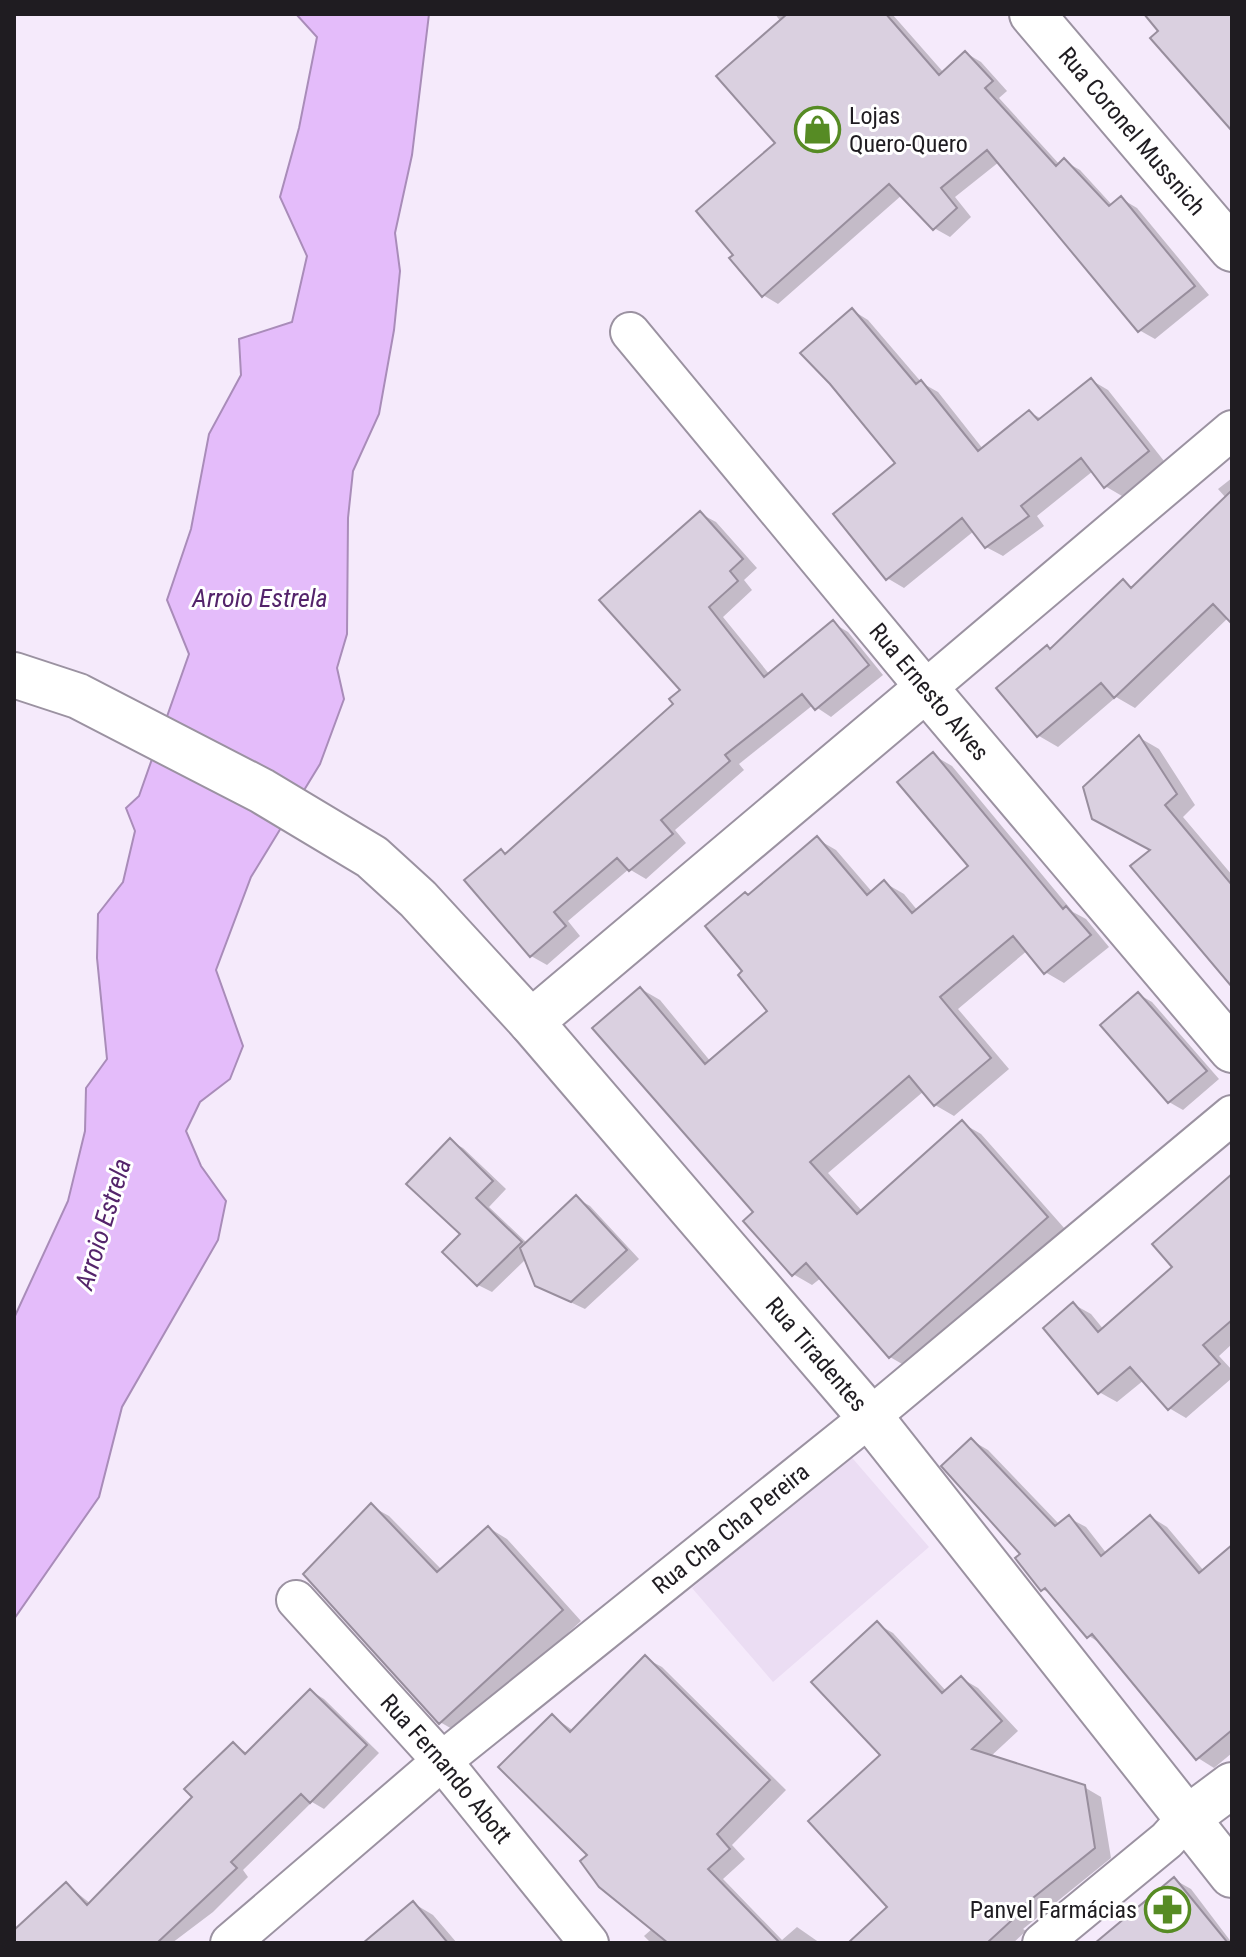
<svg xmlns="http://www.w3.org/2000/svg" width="1246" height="1957" viewBox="0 0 1246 1957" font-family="'Roboto Condensed',sans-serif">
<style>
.built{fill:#ebddf3}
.water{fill:#e4bcfa;stroke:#a98cb9;stroke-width:2}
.shadow{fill:#0003}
.building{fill:#dad0e0;stroke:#988e9d;stroke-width:2}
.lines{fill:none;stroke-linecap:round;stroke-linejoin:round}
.street-casing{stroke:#9b92a1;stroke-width:42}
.secondary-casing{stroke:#9b92a1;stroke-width:48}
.street{stroke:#fff;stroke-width:38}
.secondary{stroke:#fff;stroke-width:44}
.labels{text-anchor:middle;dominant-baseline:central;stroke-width:6;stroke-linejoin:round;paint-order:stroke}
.poi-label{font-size:24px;fill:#1f1c21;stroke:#fff;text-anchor:start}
.street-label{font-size:24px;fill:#1f1c21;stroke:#fff}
.water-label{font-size:26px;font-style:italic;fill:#54246b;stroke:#fff}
</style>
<rect width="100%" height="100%" fill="#f5eafb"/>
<!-- built -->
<path class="built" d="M848 1453 929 1547 773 1682 692 1588Z"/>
<!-- water -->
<path class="water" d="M296 14H429L412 155 395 233 400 271 394 330 379 414 353 471 348 518 347 634 337 668 344 699 320 764 251 877 216 970 243 1046 230 1079 200 1102 186 1131 201 1166 226 1201 218 1240 122 1407 99 1497 14 1619V1318L68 1201 85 1131 86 1088 107 1059 97 958 98 914 123 882 135 831 126 808 139 796 189 654 167 600 191 529 209 434 241 375 239 339 292 322 307 256 280 197 299 128 317 37Z"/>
<!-- shadow -->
<path class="shadow" d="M775 14H892L944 73 966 53 981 62 1007 91 999 98 1060 165 1064 161 1080 170 1113 206 1122 199 1137 208 1209 295 1155 339 1139 330 999 162 955 197 971 217 950 237 934 228 902 195 778 304 763 295 778 144 781 22Z
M852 310 868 320 922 383 938 392 983 449 1029 412 1042 419 1091 380 1108 390 1164 461 1122 496 1105 486 1093 471 1037 516 1044 526 1003 556 986 547 974 531 904 588 887 578 898 463Z
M1232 478V619L1229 617 1135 708 1116 697 1058 747 1039 736 999 688 1051 650 1123 582 1133 588 1226 498 1218 489Z
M701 514 716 522 757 568 744 580 752 590 723 617 770 675 833 623 848 632 883 675 831 717 813 705 739 764 744 770 675 830 686 843 646 879 629 869 568 921 580 936 547 965 531 956 467 880 501 851 507 855 676 704 683 690Z
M1140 738 1159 749 1195 805 1183 817 1232 875V984L1153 850Z
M933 755 952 766 1073 912 1086 919 1109 947 1064 983 1045 972 1028 950 958 1009 1009 1069 954 1116 935 1105 924 1091 828 1173 863 1212 962 1123 981 1134 1065 1229 909 1368 890 1357 821 1278 812 1285 793 1274 756 1212 641 989 660 1000 711 1062 770 1011 745 971 749 896 817 839 836 850 873 893 885 883 904 894 918 911 971 867Z
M1138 994 1152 1002 1219 1079 1183 1110 1169 1102Z
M450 1141 463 1148 506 1189 489 1207 527 1243 576 1198 590 1206 639 1259 585 1309 551 1293 526 1259 492 1292 478 1285 445 1252 463 1234Z
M1232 1177V1344L1219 1356 1232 1370V1378L1186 1418 1169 1408 1144 1380 1117 1402 1099 1392 1073 1304 1091 1314 1104 1330 1175 1267Z
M971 1440 988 1450 1060 1525 1069 1518 1086 1527 1107 1554 1151 1517 1167 1527 1204 1571 1232 1548V1753L1214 1768 1198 1758 1103 1645 1089 1636 1055 1596 1042 1589Z
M371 1506 389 1516 442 1570 489 1528 507 1539 581 1621 459 1733 440 1722Z
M877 1624 893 1633 947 1692 961 1678 978 1688 1018 1731 990 1757 1084 1787 1101 1797 1111 1858 1023 1929 1026 1931 1013 1943H851L890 1907Z
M645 1658 662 1667 786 1790 732 1845 745 1859 723 1879 782 1940 797 1927 820 1943H651L644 1936 653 1928 590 1855 552 1716 574 1731Z
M311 1691 324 1699 379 1753 324 1809 312 1802 243 1870 248 1877 213 1912 172 1943H34L66 1884 91 1904 195 1798 234 1744 248 1754Z
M1175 1880 1191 1889 1232 1943H1098Z
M413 1903 433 1915 457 1943H366Z"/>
<!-- building -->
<path class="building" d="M787 14H886L939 75 965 51 993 81 985 88 1056 166 1064 158 1109 206 1121 196 1195 286 1138 332 987 150 941 188 957 208 933 230 889 184 762 297 729 258 733 255 696 211 775 143 716 76Z
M1144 14H1232V131L1150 38 1158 31Z
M852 308 916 384 921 380 978 451 1029 410 1038 420 1091 378 1149 451 1104 488 1081 458 1021 506 1029 516 985 548 962 518 886 580 833 514 895 463 830 384 800 353Z
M1232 490V624L1213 604 1114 698 1101 683 1037 737 996 688 1047 645 1050 649 1123 579 1131 588Z
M700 511 743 559 730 571 738 581 709 607 764 677 833 620 869 665 815 710 802 694 725 755 730 761 661 820 673 834 629 871 617 858 554 912 566 926 530 957 464 880 501 849 505 854 673 704 669 699 680 690 599 600Z
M1139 735 1177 794 1165 805 1232 885V987L1130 866 1150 850 1092 819 1083 787Z
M933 752 1063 909 1066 906 1091 935 1044 974 1013 936 940 997 991 1058 934 1106 909 1076 810 1162 857 1214 962 1120 1048 1217 889 1358 806 1263 792 1276 743 1221 753 1212 592 1028 640 987 705 1064 767 1011 738 975 742 971 705 926 745 892 748 895 817 836 867 895 884 880 912 913 968 866 897 782Z
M1138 992 1207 1071 1168 1103 1100 1025Z
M450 1138 493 1181 476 1198 522 1242 477 1286 442 1252 460 1234 406 1184Z
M1232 1174V1320L1203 1345 1220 1364 1168 1410 1130 1367 1098 1394 1043 1328 1073 1302 1098 1332 1172 1267 1152 1244Z
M576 1195 627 1250 571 1302 535 1286 520 1248Z
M971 1438 1055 1526 1069 1515 1101 1556 1150 1515 1199 1573 1232 1545V1730L1196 1760 1092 1634 1087 1638 1045 1588 1041 1591 1015 1558 1020 1554 941 1466Z
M371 1503 437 1572 488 1526 563 1610 439 1724 303 1574Z
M877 1621 942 1693 961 1676 1002 1721 972 1749 1085 1785 1095 1848 1008 1918 1011 1921 987 1943H848L887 1907 808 1821 880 1755 811 1682Z
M645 1655 770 1780 717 1834 730 1849 708 1869 780 1943H668L599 1887 580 1861 587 1855 498 1767 552 1714 570 1732Z
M310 1689 367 1745 310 1803 301 1794 231 1862 237 1868 157 1943H14V1930L66 1882 87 1905 192 1797 184 1789 233 1742 245 1754Z
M1174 1877 1228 1943H1095Z
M413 1901 448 1943H363Z"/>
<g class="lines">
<defs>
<g id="street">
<path d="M630 332 926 689 1232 430"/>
<path id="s1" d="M296 1600 442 1761 589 1943"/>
<path id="s2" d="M230 1943 442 1761 870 1417 1232 1115"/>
<path d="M1042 1943 1167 1840 1185 1820"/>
</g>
<g id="secondary">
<path id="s3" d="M1032 14 1232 249"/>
<path id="s4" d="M14 675 78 696 262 791 372 857 418 899 531 1022 870 1417 1232 1875"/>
<path d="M531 1022 926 689 1232 1050"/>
<path d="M1185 1820 1232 1785"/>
</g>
</defs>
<!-- street casing -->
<use href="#street" class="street-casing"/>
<!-- secondary casing -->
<use href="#secondary" class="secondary-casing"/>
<!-- street -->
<use href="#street" class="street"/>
<!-- secondary -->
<use href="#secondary" class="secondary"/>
</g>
<!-- icons -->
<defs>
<symbol id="shop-ring" viewBox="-11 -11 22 22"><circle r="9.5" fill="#fff" stroke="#568b24" stroke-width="1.5"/><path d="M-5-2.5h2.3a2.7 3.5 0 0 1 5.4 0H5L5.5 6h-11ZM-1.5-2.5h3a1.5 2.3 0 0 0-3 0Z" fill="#568b24"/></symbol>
<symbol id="pharmacy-ring" viewBox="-11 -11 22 22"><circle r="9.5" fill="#fff" stroke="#568b24" stroke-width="1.5"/><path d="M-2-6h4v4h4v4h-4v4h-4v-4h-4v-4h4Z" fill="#568b24"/></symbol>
</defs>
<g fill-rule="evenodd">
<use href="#shop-ring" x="792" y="104" width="51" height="51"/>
<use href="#pharmacy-ring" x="1142" y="1884" width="51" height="51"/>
</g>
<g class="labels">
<!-- poi labels -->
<g class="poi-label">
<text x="849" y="116">Lojas<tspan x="849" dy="28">Quero-Quero</tspan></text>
<text x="1137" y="1910" text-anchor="end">Panvel Farmácias</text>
</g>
<!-- street labels -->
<g class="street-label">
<text stroke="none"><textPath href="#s3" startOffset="154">Rua Coronel Mussnich</textPath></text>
<text transform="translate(929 692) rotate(50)">Rua Ernesto Alves</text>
<text stroke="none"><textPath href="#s4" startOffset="1070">Rua Tiradentes</textPath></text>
<text stroke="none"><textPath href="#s2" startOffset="650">Rua Cha Cha Pereira</textPath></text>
<text stroke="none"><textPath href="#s1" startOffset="226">Rua Fernando Abott</textPath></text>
</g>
<!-- water labels -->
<g class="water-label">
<text x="260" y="598">Arroio Estrela</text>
<text transform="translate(103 1224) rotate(-73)">Arroio Estrela</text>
</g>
</g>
<!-- border -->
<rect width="1246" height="1957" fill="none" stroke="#1f1c21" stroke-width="32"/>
</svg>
